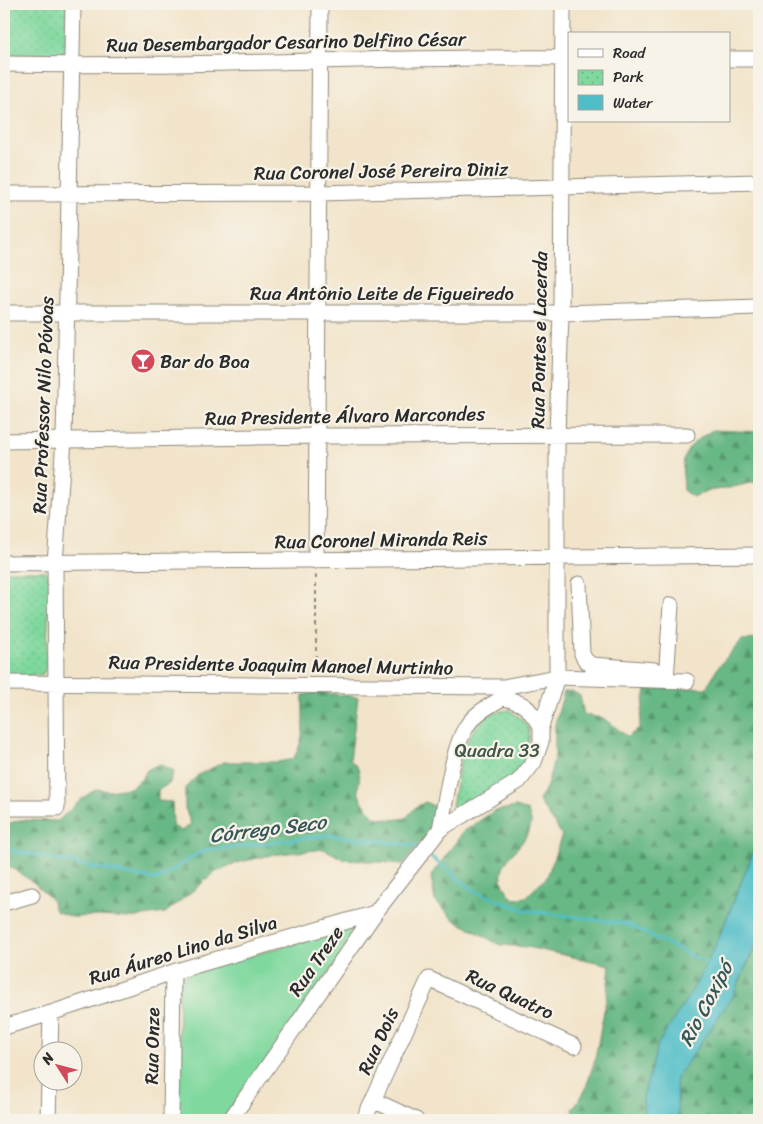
<svg xmlns="http://www.w3.org/2000/svg" width="763" height="1124" viewBox="0 0 763 1124" font-family="Sriracha,sans-serif">
<style>
.green{fill:#7fd89e;stroke:#558264}
.forest{fill:url(#forest-firs);stroke:#497258}
.park{fill:url(#park-dots);stroke:#558264}
.water{fill:#50bec8;stroke:#3e747a}
.lines{fill:none;stroke-linecap:round;stroke-linejoin:round}
.stream{stroke:#50bec8;stroke-width:3}
.minor-casing{stroke:#8e887a;stroke-width:17}
.path{stroke:#8e887a;stroke-width:2;stroke-dasharray:4 4;stroke-linecap:butt}
.minor{stroke:#fff;stroke-width:15}
.labels{text-anchor:middle;dominant-baseline:central;stroke-width:4.5;stroke-linejoin:round;paint-order:stroke}
.street-label{font-size:19px;fill:#2b2b2b;stroke:#f7f3e8}
.poi-label{font-size:19px;fill:#2b2b2b;stroke:#f7f3e8;text-anchor:start}
.park-label{font-size:19px;fill:#405648;stroke:#f7f3e8}
.water-label{font-size:20px;font-style:italic;fill:#36575a;stroke:#f7f3e8}
</style>
<defs>
<pattern id="forest-firs" width="22" height="20" patternUnits="userSpaceOnUse" patternTransform="scale(1.25)"><rect width="22" height="20" fill="#67b885"/><path d="M5 1l3.5 6h-7zM16 11l3.5 6h-7z" fill="#55966d"/></pattern>
<pattern id="park-dots" width="8" height="8" patternUnits="userSpaceOnUse" patternTransform="scale(1.25)"><rect width="8" height="8" fill="#7fd89e"/><path d="M2 2h.1M6 6h.1" fill="none" stroke="#6eba88" stroke-width="1.8" stroke-linecap="round"/></pattern>
</defs>
<rect width="100%" height="100%" fill="#f7f3e8"/>
<filter id="ink" filterUnits="userSpaceOnUse"><feTurbulence type="fractalNoise" baseFrequency=".02" numOctaves="2"/><feDisplacementMap in="SourceGraphic" scale="10" xChannelSelector="R" yChannelSelector="G"/><feConvolveMatrix kernelMatrix="1 2 1 2 8 2 1 2 1" color-interpolation-filters="sRGB"/></filter>
<filter id="wash" filterUnits="userSpaceOnUse"><feTurbulence type="fractalNoise" baseFrequency=".0096" numOctaves="4" result="noise"/><feDisplacementMap in="SourceGraphic" scale="20" xChannelSelector="R" yChannelSelector="G"/><feGaussianBlur stdDeviation="1.12" result="paint"/><feColorMatrix in="noise" values="0 0 0 0 0 0 0 0 0 0 0 0 0 0 0 0 0 1.4 0 .05"/><feComposite in="paint" operator="in"/></filter>
<g filter="url(#wash)">
<rect width="100%" height="100%" fill="#f2e4ca"/>
<!-- green -->
<path class="green" d="M364 923 223 1120H178L179 977Z"/>
<!-- forest -->
<path class="forest" d="M713 430 759 432V481L724 489 706 491 693 497 684 491C684 482 682 474 683 466 684 447 699 438 713 430Z
M759 639V838L719 938 643 1098 645 1120H577L572 1110 585 1091 595 1059 607 995 610 965 527 947 500 945 453 919 435 901 431 876 463 832 494 811 516 807 528 811C529 815 531 820 531 823 527 852 480 865 514 899L526 897 547 877 562 835 539 801 547 786 555 755V724L564 692 572 691 580 696 584 715 603 718 628 737 639 728 646 690 668 688H706L719 666 742 640Z
M319 692 358 697 350 760C368 773 354 783 360 797 363 804 370 810 374 817L392 820 406 818 416 807 425 802 438 808 425 837 403 864 343 859 324 849 271 855 240 862 216 872 165 913 129 918 99 916 72 917 55 911 51 899 33 882 4 863V825L19 820 58 821 84 797 97 789 108 791 130 788 142 779 147 770 159 764 174 771 169 784 158 790V801L172 802 173 826 181 831 191 824 185 808V788L198 775 224 762H278L293 759C307 737 302 720 303 695Z
M759 937V1120H678L676 1078 732 998Z"/>
<!-- park -->
<path class="park" d="M4 4H67L66 52 58 59 4 58Z
M4 571H45L50 576 46 669 42 675 4 676Z
M509 710C526 721 532 727 528 748 526 755 524 763 520 770 508 787 476 799 458 810L452 806C459 775 459 733 490 715 496 712 503 711 509 710Z"/>
<!-- water -->
<path class="water" d="M759 838V937L732 998 676 1078 678 1120H645L643 1098 658 1044 695 986 719 938Z"/>
<g class="lines">
<!-- stream -->
<path class="stream" d="M4 849 157 880 202 851 330 835 417 846 419 848
M426 853 473 890 524 910 627 924 710 965"/>
</g>
</g>
<g filter="url(#ink)">
<g class="lines">
<defs>
<path id="minor" d="M729 59H759
M4 64C192 68 381 56 569 58
M4 194 319 193 759 182
M4 313H561L759 307
M4 441 317 436 687 435
M316 561 320 4
M4 563 759 555
M579 584 582 654 586 661 592 665 655 670
M666 680 671 605
M4 683 503 687 557 677 687 681
M503 698C526 703 528 707 541 727
M4 808H57L55 563 64 440 73 4
M440 829 519 781 534 762 541 742V727L557 677V435L561 313 563 4
M4 903 32 895
M4 1027 51 1013 173 972 375 913
M50 1052 51 1013
M373 1100 416 1120
M48 1120 49 1082
M171 1120 173 972
M230 1120 375 913 435 836 440 829C446 801 452 750 466 727 474 714 490 705 503 698
M364 1120 429 979 574 1046"/>
</defs>
<!-- minor casing -->
<use href="#minor" class="minor-casing"/>
<!-- path -->
<path class="path" d="M316 575V673"/>
<!-- minor -->
<use href="#minor" class="minor"/>
</g>
</g>
<!-- icons -->
<defs>
<symbol id="bar-disc" viewBox="-11 -11 22 22"><circle r="9.5" fill="#d1495b" stroke="#f7f3e8"/><path d="M-6-5H6L.8 .8V4.5H3.5V6h-7V4.5H-.8V.8Z" fill="#fff"/></symbol>
</defs>
<g fill-rule="evenodd">
<use href="#bar-disc" x="129" y="347" width="28" height="28"/>
</g>
<g class="labels">
<!-- street labels -->
<g class="street-label">
<text transform="translate(286 42) rotate(-1)">Rua Desembargador Cesarino Delfino César</text>
<text transform="translate(381 171) rotate(-1)">Rua Coronel José Pereira Diniz</text>
<text x="382" y="293">Rua Antônio Leite de Figueiredo</text>
<text transform="translate(539 340) rotate(-89)">Rua Pontes e Lacerda</text>
<text transform="translate(43 405) rotate(-88)">Rua Professor Nilo Póvoas</text>
<text transform="translate(345 416) rotate(-1)">Rua Presidente Álvaro Marcondes</text>
<text transform="translate(381 540) rotate(-1)">Rua Coronel Miranda Reis</text>
<text transform="translate(281 665) rotate(1)">Rua Presidente Joaquim Manoel Murtinho</text>
<text transform="translate(183 950) rotate(-17)">Rua Áureo Lino da Silva</text>
<text transform="translate(316 961) rotate(-55)">Rua Treze</text>
<text transform="translate(510 994) rotate(25)">Rua Quatro</text>
<text transform="translate(378 1041) rotate(-65)">Rua Dois</text>
<text transform="translate(152 1046) rotate(-89)">Rua Onze</text>
</g>
<!-- poi labels -->
<g class="poi-label">
<text x="160" y="361">Bar do Boa</text>
</g>
<!-- park labels -->
<g class="park-label">
<text x="497" y="750">Quadra 33</text>
</g>
<!-- water labels -->
<g class="water-label">
<text transform="translate(268 829) rotate(-7)">Córrego Seco</text>
<text transform="translate(706 1004) rotate(-62)">Rio Coxipó</text>
</g>
</g>
<!-- margin -->
<rect width="763" height="1124" fill="none" stroke="#f7f3e8" stroke-width="20"/>
<!-- legend -->
<rect x="568" y="32" width="162" height="90" fill="#f7f3e8" stroke="#a5a39c"/>
<rect x="578" y="49" width="25" height="8" fill="#ffffff" stroke="#a5a39c"/>
<text x="613" y="58" font-size="15" fill="#2b2b2b">Road</text>
<rect x="578" y="70" width="25" height="15" fill="url(#park-dots)" stroke="#a5a39c"/>
<text x="613" y="82" font-size="15" fill="#2b2b2b">Park</text>
<rect x="578" y="95" width="25" height="15" fill="#50bec8" stroke="#a5a39c"/>
<text x="613" y="108" font-size="15" fill="#2b2b2b">Water</text>
<!-- north arrow -->
<g transform="translate(58 1066) rotate(306)"><circle r="24" fill="#f7f3e8" stroke="#a5a39c"/>
<path d="M0-4L9 19L0 12L-9 19Z" fill="#d1495b"/>
<text y="-8" font-size="14" font-weight="bold" text-anchor="middle" fill="#2b2b2b">N</text>
</g>
</svg>
